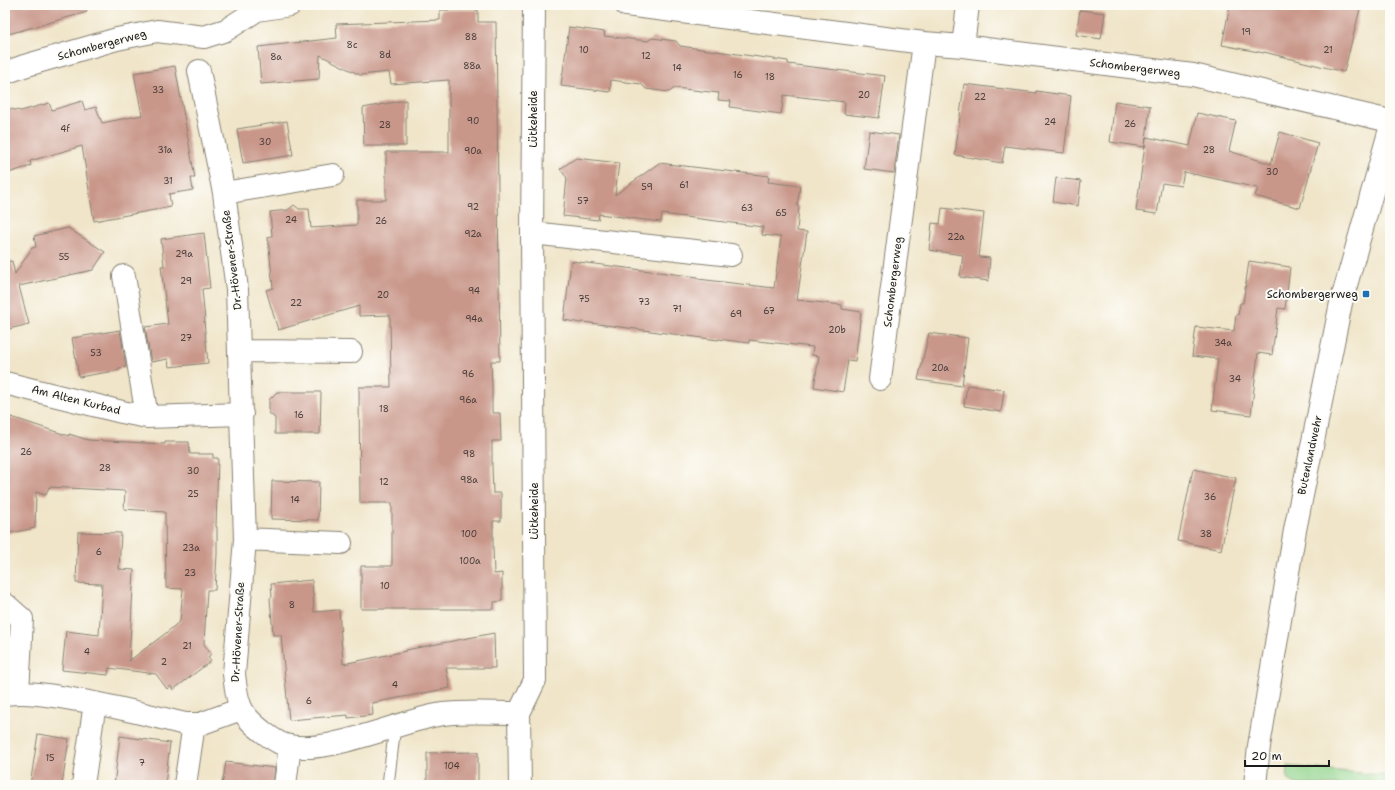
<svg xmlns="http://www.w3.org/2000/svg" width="1395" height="790" viewBox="0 0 1395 790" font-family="'Shantell Sans',sans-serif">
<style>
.green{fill:#90d48c;stroke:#567854}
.building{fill:#c9978a}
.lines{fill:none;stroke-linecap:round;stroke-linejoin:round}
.lane-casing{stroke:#868072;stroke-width:13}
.street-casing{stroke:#868072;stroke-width:24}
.lane{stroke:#fff;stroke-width:11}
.street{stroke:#fff;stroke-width:22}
.poi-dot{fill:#1f6fb2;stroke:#fdfcf7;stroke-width:1.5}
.labels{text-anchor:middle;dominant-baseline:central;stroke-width:4;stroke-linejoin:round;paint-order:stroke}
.number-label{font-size:9px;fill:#473b38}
.street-label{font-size:11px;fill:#1c1c1c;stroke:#fdfcf7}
.poi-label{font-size:11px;fill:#1c1c1c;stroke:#fdfcf7;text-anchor:end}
</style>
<rect width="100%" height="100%" fill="#fdfcf7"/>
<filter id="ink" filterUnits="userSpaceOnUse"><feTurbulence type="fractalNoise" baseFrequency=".025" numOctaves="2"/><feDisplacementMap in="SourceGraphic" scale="8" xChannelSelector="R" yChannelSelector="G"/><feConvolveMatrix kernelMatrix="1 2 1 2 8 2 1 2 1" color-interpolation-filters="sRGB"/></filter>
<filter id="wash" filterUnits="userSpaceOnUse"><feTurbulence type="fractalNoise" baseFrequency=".012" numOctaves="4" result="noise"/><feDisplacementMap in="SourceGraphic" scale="16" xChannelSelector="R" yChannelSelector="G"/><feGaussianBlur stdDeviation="0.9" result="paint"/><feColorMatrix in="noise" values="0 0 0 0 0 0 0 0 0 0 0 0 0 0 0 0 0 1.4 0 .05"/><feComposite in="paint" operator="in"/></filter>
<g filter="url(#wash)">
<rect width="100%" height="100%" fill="#f0e5c9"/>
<!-- green -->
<path class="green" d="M1288 766 1390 776V785H1297L1287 779Z"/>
<g id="blocks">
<!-- building -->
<path class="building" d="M5 5H86L87 12 5 35Z
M1230 5H1361L1344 72 1264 52V53L1222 45Z
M440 10H478V22H496L500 361H491L492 387V413H500L501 441H492V467L493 493H501V521H493V548L494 574 502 573V601L494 602V609H361V566H392V503H360L359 391V387H391L390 315 359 316V306L278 330 266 290 273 288 268 237 272 236 270 212 288 210 294 205 299 209H309L311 228 357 225V200H386V152H449V80L391 84 389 72 360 75 320 55 319 79 261 84 258 47 337 38 336 24 440 20Z
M1080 10 1105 13 1101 39 1076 35Z
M569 27 605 32 604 36 648 41 652 38 676 41 680 46 788 61V64L885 76 879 118 844 114 845 102 784 95 781 114 730 107 731 101 718 100 719 93 675 88 669 92 646 89 641 84 611 80 610 92 561 86Z
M175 66 195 178H191L193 190 169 194 171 207 94 221 82 146 30 161 31 166 5 174V108L21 111 49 103 52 110 82 101 85 110 96 107 102 123 142 115 134 73Z
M964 84 1036 93V91L1071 96 1064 153 1005 146 1002 163 955 155Z
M406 100V146H364L363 108Z
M1115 101 1150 106 1145 147 1110 142Z
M1197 113 1236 121 1229 151 1271 164 1280 132 1318 143 1300 208 1255 196 1258 188 1184 172 1181 186 1162 183 1157 214 1136 211 1146 137 1190 146Z
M287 121 293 155 243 163 237 129Z
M869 131 899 135 894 173 864 169Z
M576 158 619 163 615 195 659 163 769 176 768 182 800 186 797 206 799 207 797 231 807 232 797 300 842 305V309L861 312 855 361 848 360 843 392 814 387 819 356 812 355 813 347 749 340V343L718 339V340L583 322 581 323 564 320 571 261 698 277V279L774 288 781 237 762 235 763 227 662 214 661 222 599 214 598 220 563 216 567 178 560 169Z
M1056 178 1081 181 1078 206 1053 202Z
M942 208 984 213 979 257 990 258 988 281 960 277 963 255 929 250 932 223 940 224Z
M68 228 105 252 93 270 19 286 29 324 5 330V262L12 261 15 274 32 248 36 247 34 236Z
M204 233 210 288 202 289 205 321H204L208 363 169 367 168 359 151 362 145 327 168 324 161 266H164L161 239Z
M1249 261 1290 267 1285 309 1278 308 1272 355 1258 353 1251 415 1212 410 1218 359 1192 356 1196 327 1234 331 1236 315H1238L1240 303H1243Z
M120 330 126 367 119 368 120 370 79 377 72 338Z
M929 333 968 338 962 386 918 380Z
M967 385 1004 390 1001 412 964 406Z
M277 392H321L320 434H275V418L269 413V400Z
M5 415 69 436V434L88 440 165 444V442H189L190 454H213V458H218L216 527H217V554L215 590H207L204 644 211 654 208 657 211 661 173 690 171 686 167 689 156 674 109 668 108 675 62 670 66 631 99 635 102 584 76 583 78 532 121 533 119 569 134 570 129 661 166 633 180 621 183 589 166 588 165 512 124 509 125 491 49 487 46 495 36 492 35 528 5 534Z
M1193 469 1236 478 1221 550 1178 541Z
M272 481 319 482 318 520 271 519Z
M312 580 314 612 339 610 343 664 406 651V650L494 633 495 668H446L450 688 372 703 373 715 348 718V715L289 720 281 635H273L270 598 272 597 271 584Z
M38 734 69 739 62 785H30Z
M120 736 170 743 165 785H114Z
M478 752V785H427V753Z
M226 762 275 768 273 785H222Z"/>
</g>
</g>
<g filter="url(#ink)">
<use href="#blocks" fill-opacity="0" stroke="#868072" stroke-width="1"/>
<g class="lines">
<defs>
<path id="lane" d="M388 785 395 726"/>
<path id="street" d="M626 5 924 43 963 46 1193 75 1390 121
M963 46 968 5
M199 71 224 193 237 289 245 539 234 674C237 702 239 714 262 731 267 735 274 740 280 743 320 760 399 720 443 714 467 711 494 713 519 713
M5 73 24 66 117 39 157 31 204 37 226 30 257 10 290 5
M224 193 333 175
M532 233 731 255
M124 276 147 417
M239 351 351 352
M880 379 924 43
M5 383 122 412 147 417 242 414
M245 539 341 543
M5 604 22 619 18 693
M5 694C29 691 54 696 78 700 114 706 149 715 185 724H200L241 709
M83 785 95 703
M185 785 194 724
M285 785 290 746
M520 785 519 713 535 680 532 233 534 5
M1255 785 1259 746 1295 530 1341 303 1390 129"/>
</defs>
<!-- lane casing -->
<use href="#lane" class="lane-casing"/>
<!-- street casing -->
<use href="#street" class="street-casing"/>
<!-- lane -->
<use href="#lane" class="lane"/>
<!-- street -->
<use href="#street" class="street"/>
</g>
</g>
<!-- markers -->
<rect class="poi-dot" x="1362" y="290" width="8" height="8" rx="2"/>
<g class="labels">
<!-- number labels -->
<g class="number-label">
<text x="1246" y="32">19</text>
<text x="471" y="37">88</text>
<text x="352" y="45">8c</text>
<text x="584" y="50">10</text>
<text x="1328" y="50">21</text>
<text x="385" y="55">8d</text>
<text x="646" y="56">12</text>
<text x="276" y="57">8a</text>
<text x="472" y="66">88a</text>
<text x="677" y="68">14</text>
<text x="738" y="75">16</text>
<text x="770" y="77">18</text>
<text x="158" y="90">33</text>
<text x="864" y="95">20</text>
<text x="980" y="97">22</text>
<text x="473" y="121">90</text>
<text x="1050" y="122">24</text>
<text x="1130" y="124">26</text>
<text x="385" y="125">28</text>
<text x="65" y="129">4f</text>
<text x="265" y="142">30</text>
<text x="165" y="150">31a</text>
<text x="1209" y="150">28</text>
<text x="473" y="151">90a</text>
<text x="1272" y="172">30</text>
<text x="168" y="181">31</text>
<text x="684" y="185">61</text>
<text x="647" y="187">59</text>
<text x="583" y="201">57</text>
<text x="473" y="207">92</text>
<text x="747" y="208">63</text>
<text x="781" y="213">65</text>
<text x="291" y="220">24</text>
<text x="381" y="221">26</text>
<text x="473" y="234">92a</text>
<text x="956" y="237">22a</text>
<text x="184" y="254">29a</text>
<text x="64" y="257">55</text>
<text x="186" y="281">29</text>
<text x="474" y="291">94</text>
<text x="383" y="295">20</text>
<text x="584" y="299">75</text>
<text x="644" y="302">73</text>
<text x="296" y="303">22</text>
<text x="677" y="309">71</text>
<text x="769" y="311">67</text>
<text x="736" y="314">69</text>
<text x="474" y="319">94a</text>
<text x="837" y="330">20b</text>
<text x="186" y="338">27</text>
<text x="1223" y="343">34a</text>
<text x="96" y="353">53</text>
<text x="940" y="368">20a</text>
<text x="468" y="374">96</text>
<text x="1235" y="379">34</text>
<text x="468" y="400">96a</text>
<text x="384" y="409">18</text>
<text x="299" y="415">16</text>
<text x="26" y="452">26</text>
<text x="469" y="454">98</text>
<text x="105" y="468">28</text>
<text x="193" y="471">30</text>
<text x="469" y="480">98a</text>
<text x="384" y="482">12</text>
<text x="193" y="494">25</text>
<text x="1210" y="497">36</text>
<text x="295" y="500">14</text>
<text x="469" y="534">100</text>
<text x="1206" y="534">38</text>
<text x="191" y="548">23a</text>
<text x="99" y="552">6</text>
<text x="470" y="561">100a</text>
<text x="190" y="573">23</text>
<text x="385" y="586">10</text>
<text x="292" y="605">8</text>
<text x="187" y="646">21</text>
<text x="87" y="652">4</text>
<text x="164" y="662">2</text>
<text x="395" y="685">4</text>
<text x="309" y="701">6</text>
<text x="50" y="758">15</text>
<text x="142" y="763">7</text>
<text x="452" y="766">104</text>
</g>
<!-- street labels -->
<g class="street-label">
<text transform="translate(102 45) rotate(-15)">Schombergerweg</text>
<text transform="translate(1135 68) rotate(7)">Schombergerweg</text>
<text transform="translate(533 119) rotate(-90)">Lütkeheide</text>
<text transform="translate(232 260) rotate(-97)">Dr.-Hövener-Straße</text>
<text transform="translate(893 282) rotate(-83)">Schombergerweg</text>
<text transform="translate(76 400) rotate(14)">Am Alten Kurbad</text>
<text transform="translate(1310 455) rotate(-78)">Butenlandwehr</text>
<text transform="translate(534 511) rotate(-90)">Lütkeheide</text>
<text transform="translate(238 632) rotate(-87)">Dr.-Hövener-Straße</text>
</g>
<!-- poi labels -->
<g class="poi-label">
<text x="1358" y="294">Schombergerweg</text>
</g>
</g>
<!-- margin -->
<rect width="1395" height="790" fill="none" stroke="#fdfcf7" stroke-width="20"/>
<!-- scale -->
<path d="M1245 760v6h84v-6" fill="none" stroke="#1c1c1c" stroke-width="2"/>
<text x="1251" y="760" font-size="12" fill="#1c1c1c" stroke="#fdfcf7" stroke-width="3" paint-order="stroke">20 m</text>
</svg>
